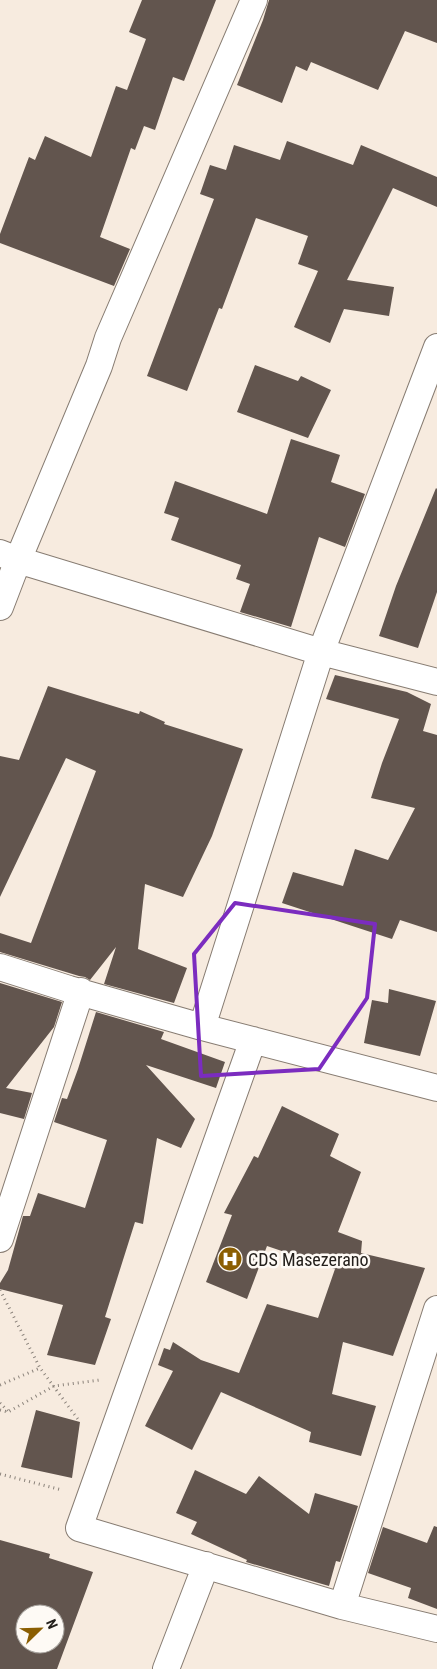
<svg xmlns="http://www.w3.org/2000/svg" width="437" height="1669" viewBox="0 0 437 1669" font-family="'Roboto Condensed',sans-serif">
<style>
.building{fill:#62554e;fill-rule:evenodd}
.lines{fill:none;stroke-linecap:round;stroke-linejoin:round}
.street-casing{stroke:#877c72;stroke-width:28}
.path{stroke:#8a827a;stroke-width:3;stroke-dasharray:1 4;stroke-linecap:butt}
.street{stroke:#fff;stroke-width:26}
.marked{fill:none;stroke:#7b2cbf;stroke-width:4;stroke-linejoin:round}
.labels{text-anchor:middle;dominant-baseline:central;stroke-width:5;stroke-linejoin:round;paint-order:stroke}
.poi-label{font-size:18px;fill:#24201c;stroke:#fefaf5;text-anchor:start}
</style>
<rect width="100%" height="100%" fill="#f7ebdf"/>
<!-- building -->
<path class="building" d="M142 0H216L184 81 173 77 155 130 144 126 135 150 131 148 100 237 130 249 114 286 0 243V234L29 157 35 160 45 136 91 157 116 86 127 90 146 39 129 32Z
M269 0H437V43L405 31 378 90 311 62 307 71 296 66 282 103 237 85 263 20Z
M287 141 353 165 361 145 437 177V207L393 188 347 280 394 287 389 316 344 309 330 343 294 327 318 271 298 264 308 236 256 218 222 309 219 308 187 391 147 376 214 199 200 194 210 165 226 170 234 145 280 160Z
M255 365 298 381 301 376 331 390 308 438 237 412Z
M291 439 340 455 331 482 365 494 345 547 319 537 291 627 240 612 250 584 236 579 241 565 171 540 179 518 164 513 175 481 267 514Z
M436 488 437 489V592L418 648 379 636 396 586Z
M335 675 407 692 431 704 423 731 437 735V932L400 920 392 939 282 903 293 872 343 886 355 849 388 860 415 808 371 798 382 763 399 719 326 699Z
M48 686 139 714 140 711 165 722 164 724 243 749 212 836 183 897 145 884 138 949 187 968 174 1003 104 984 116 947 90 980 85 977 79 976 0 952V933L31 943 96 771 66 758 0 897V756L19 760Z
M0 983 62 1002 54 1027 6 1088 32 1093 24 1119 0 1113Z
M389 989 436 1001 420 1056 364 1043 372 1000 388 1003Z
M96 1012 164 1032 161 1039 225 1062 216 1088 146 1065 195 1119 181 1148 157 1138 143 1224 135 1222 105 1317 111 1319 95 1365 47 1355 63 1305 0 1289V1283L8 1270 23 1216H30L38 1193 85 1208 107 1140 54 1122 62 1098 67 1099 78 1069Z
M282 1106 339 1134 330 1156 361 1172 338 1232 362 1241 361 1253 425 1268 393 1356 343 1342 332 1394 376 1406 361 1456 309 1442 311 1432 221 1392 192 1450 145 1426 173 1371 158 1365 164 1348 170 1350 173 1342 201 1360 239 1373 267 1304 318 1318 335 1269 267 1246 247 1299 206 1282 232 1215 224 1213 254 1156 258 1158Z
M36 1410 80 1422 72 1478 21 1467Z
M195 1470 246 1494 259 1476 309 1514 315 1493 358 1506 340 1562 336 1561 329 1586 246 1562 247 1560 191 1534 197 1522 176 1513Z
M434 1526 437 1527V1609L408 1598 411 1588 368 1573 383 1527 427 1543Z
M0 1540 50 1554 49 1558 93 1572 57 1669H0ZM25 1614H55V1644H25Z"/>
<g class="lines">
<defs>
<path id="street" d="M0 553 18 560 321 652 437 682
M0 607 18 560 99 366 108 338 254 0
M0 967 69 989 202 1027 437 1088
M202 1027 321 652 437 347
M253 1040 79 1528 342 1606 437 1629
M0 1239 81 991
M342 1606 437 1309
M166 1669 206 1565"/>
</defs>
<!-- street casing -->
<use href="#street" class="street-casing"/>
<!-- path -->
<path class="path" d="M0 1290 40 1368 80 1422
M0 1385 40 1368
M0 1403 8 1411
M0 1410 8 1412 54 1386 100 1380
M0 1474 62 1490"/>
<!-- street -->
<use href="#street" class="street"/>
</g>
<!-- marked area -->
<path class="marked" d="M235 903 375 924 367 998 319 1069 201 1076 194 954Z"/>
<!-- icons -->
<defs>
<symbol id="hospital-disc" viewBox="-11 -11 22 22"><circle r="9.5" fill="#8b5e02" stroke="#fefaf5"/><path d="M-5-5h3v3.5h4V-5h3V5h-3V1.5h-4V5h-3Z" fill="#fff"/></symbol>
</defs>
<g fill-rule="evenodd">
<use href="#hospital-disc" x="216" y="1245" width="28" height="28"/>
</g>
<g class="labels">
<!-- poi labels -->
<g class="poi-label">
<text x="248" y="1259">CDS Masezerano</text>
</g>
</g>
<!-- north arrow -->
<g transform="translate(40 1629) rotate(67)"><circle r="24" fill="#fefaf5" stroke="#a7a39e"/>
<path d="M0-4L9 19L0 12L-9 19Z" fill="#8b5e02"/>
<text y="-8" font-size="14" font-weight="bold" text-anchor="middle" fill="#24201c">N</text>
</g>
</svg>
